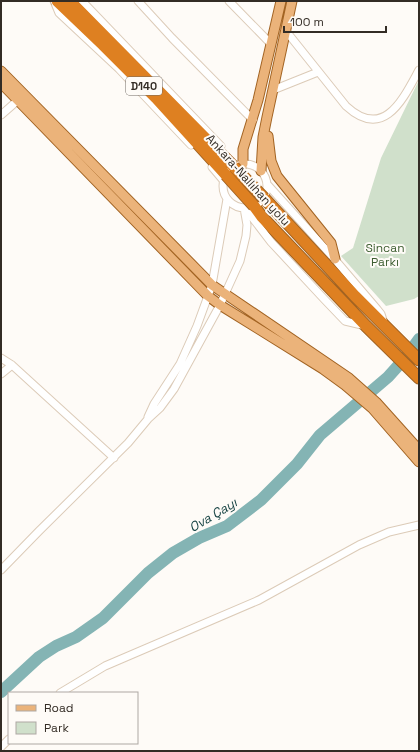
<svg xmlns="http://www.w3.org/2000/svg" width="420" height="752" viewBox="0 0 420 752" font-family="'Space Grotesk',sans-serif">
<style>
.green{fill:#d0e0cb}
.lines{fill:none;stroke-linecap:round;stroke-linejoin:round}
.river{stroke:#84b4b4;stroke-width:12}
.minor-casing{stroke:#dccbb8;stroke-width:9}
.major-casing{stroke:#a26322;stroke-width:11}
.highway-casing{stroke:#a26322;stroke-width:13}
.minor{stroke:#fff;stroke-width:7}
.major{stroke:#ebb37a;stroke-width:9}
.highway{stroke:#de8021;stroke-width:11}
.highway-bridge-casing{stroke:#a26322;stroke-width:13;stroke-linecap:butt}
.highway-bridge{stroke:#de8021;stroke-width:11}
.labels{text-anchor:middle;dominant-baseline:central;stroke-width:4;stroke-linejoin:round;paint-order:stroke}
.shield{fill:#fefbf7;stroke:#706a64;stroke-width:1}
.shield-label{font-size:11px;font-weight:bold;fill:#332c25}
.street-label{font-size:12px;fill:#332c25;stroke:#fefbf7}
.park-label{font-size:12px;fill:#3c5d30;stroke:#fefbf7}
.water-label{font-size:13px;font-style:italic;fill:#154242;stroke:#fefbf7}
</style>
<rect width="100%" height="100%" fill="#fefbf7"/>
<!-- green -->
<path class="green" d="M419 80V296L414 299 386 306 341 256 353 248 381 158Z"/>
<g class="lines">
<!-- river -->
<path class="river" d="M1 692 39 657 56 646 76 637 103 618 148 573 173 553 199 538 227 526 261 500 297 464 320 435 388 377 406 357 419 339"/>
<defs>
<path id="minor" d="M54 1 59 13 119 69 191 145
M82 1 221 146
M138 1 172 38 253 120
M229 1 271 44
M286 31 346 106C384 141 403 99 419 70
M273 90 318 72
M1 115 17 101
M223 186a22 22 0 1 1 44 0a22 22 0 1 1-44 0Z
M212 167 223 180
M267 184 331 255 377 309 381 314 384 323
M245 208 271 242 324 299 345 321 366 326
M1 358 12 365 114 458
M1 374 12 365
M148 417 154 404 180 364 197 326 212 285 227 199
M1 570 39 531 128 443 148 419 160 408 174 389 220 305 240 261 246 236 247 225 244 208
M60 693 105 666 259 600 359 545 389 532 419 525
M1 747 9 739"/>
<path id="major" d="M1 71 212 285 349 378 376 402 419 450
M1 83 208 296 220 305 323 369 345 385 372 408 419 462
M268 136 271 161 277 176 331 243 335 259
M243 164V149L258 100 281 1
M261 171 263 137 267 117 292 1"/>
<path id="highway" d="M57 1 103 45 156 98 226 175
M70 1 234 167
M264 198 355 296 419 360
M254 206 262 217 366 326 419 378"/>
</defs>
<!-- minor casing -->
<use href="#minor" class="minor-casing"/>
<!-- major casing -->
<use href="#major" class="major-casing"/>
<!-- highway casing -->
<use href="#highway" class="highway-casing"/>
<!-- minor -->
<use href="#minor" class="minor"/>
<!-- major -->
<use href="#major" class="major"/>
<!-- highway -->
<use href="#highway" class="highway"/>
<defs>
<path id="highway-bridge" d="M234 167 264 198
M226 175 254 206"/>
</defs>
<!-- highway-bridge casing -->
<use href="#highway-bridge" class="highway-bridge-casing"/>
<!-- highway-bridge -->
<use href="#highway-bridge" class="highway-bridge"/>
</g>
<g class="labels">
<!-- shield labels -->
<rect class="shield" x="126" y="77" width="36" height="18" rx="3"/>
<g class="shield-label">
<text x="144" y="86">D140</text>
</g>
<!-- street labels -->
<g class="street-label">
<text transform="translate(248 180) rotate(48)">Ankara-Nallıhan yolu</text>
</g>
<!-- park labels -->
<g class="park-label">
<text x="385" y="248">Sincan<tspan x="385" dy="14">Parkı</tspan></text>
</g>
<!-- water labels -->
<g class="water-label">
<text transform="translate(213 515) rotate(-31)">Ova Çayı</text>
</g>
</g>
<!-- border -->
<rect width="420" height="752" fill="none" stroke="#332c25" stroke-width="4"/>
<!-- legend -->
<rect x="8" y="692" width="130" height="52" fill="#fefbf7" stroke="#ada8a3"/>
<rect x="16" y="705" width="20" height="6" fill="#ebb37a" stroke="#ada8a3"/>
<text x="44" y="712" font-size="12" fill="#332c25">Road</text>
<rect x="16" y="722" width="20" height="12" fill="#d0e0cb" stroke="#ada8a3"/>
<text x="44" y="732" font-size="12" fill="#332c25">Park</text>
<!-- scale -->
<path d="M284 26v6h102v-6" fill="none" stroke="#332c25" stroke-width="2"/>
<text x="290" y="26" font-size="12" fill="#332c25" stroke="#fefbf7" stroke-width="3" paint-order="stroke">100 m</text>
</svg>
